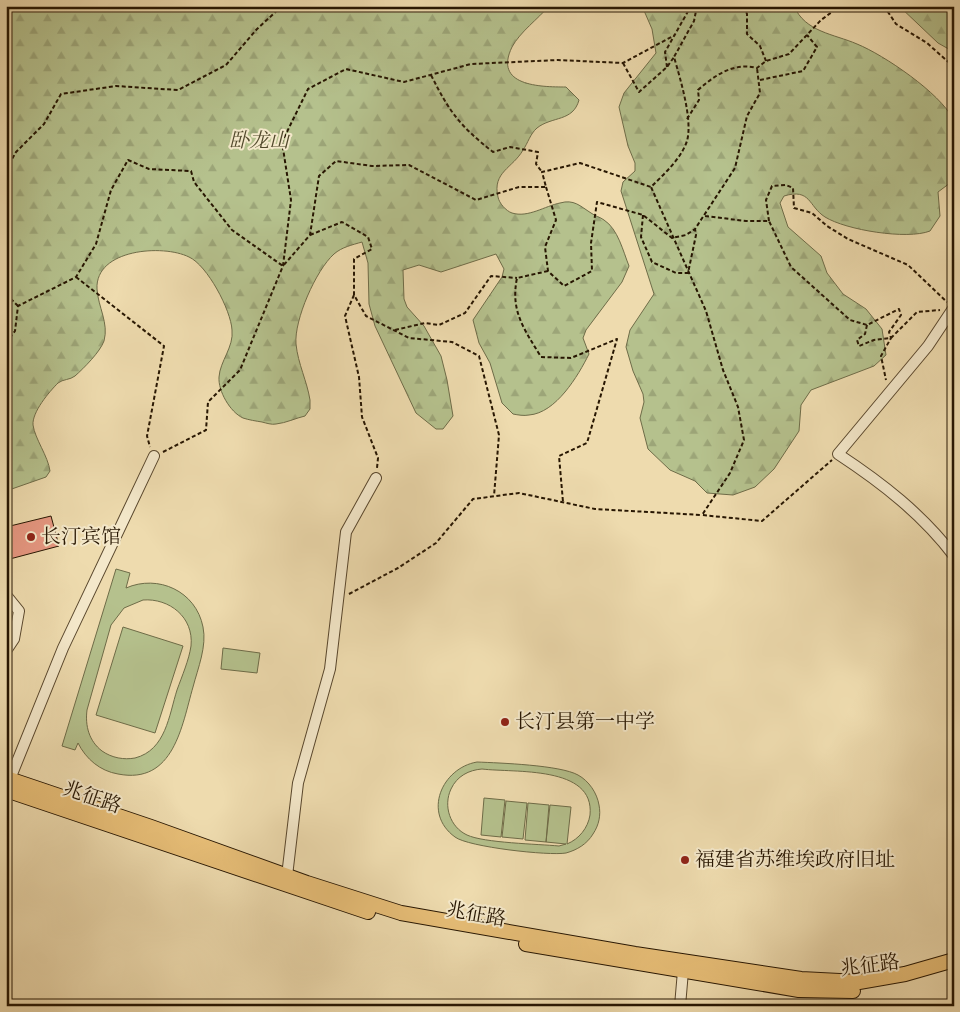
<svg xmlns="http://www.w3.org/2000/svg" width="960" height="1012" viewBox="0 0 960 1012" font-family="'Libre Bodoni','Noto Serif SC',serif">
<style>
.grass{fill:#b5c18d;stroke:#6e6c48;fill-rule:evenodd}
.forest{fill:url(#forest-firs);stroke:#6e6c48}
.building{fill:#e69781;stroke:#271602}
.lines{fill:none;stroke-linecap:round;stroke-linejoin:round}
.minor-casing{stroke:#59472d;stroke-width:12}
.major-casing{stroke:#271602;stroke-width:16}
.path{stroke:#271602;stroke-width:2;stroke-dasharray:4 2.5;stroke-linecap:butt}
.minor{stroke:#f4e8ca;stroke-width:10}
.major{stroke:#e7be77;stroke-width:14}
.poi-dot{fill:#8f2418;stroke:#f4e8ca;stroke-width:2}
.labels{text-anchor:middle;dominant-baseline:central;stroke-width:4;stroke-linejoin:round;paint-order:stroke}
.park-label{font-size:20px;font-style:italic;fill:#52492c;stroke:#f4e8ca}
.poi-label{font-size:20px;fill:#271602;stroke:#f4e8ca;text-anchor:start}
.street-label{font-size:20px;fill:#271602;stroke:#f4e8ca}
</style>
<defs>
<pattern id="forest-firs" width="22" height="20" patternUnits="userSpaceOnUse" patternTransform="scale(1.25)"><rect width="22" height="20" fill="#b5c18d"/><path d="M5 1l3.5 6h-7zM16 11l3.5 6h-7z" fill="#9ca578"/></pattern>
</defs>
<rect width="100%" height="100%" fill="#eedbae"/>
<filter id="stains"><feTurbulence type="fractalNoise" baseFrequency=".004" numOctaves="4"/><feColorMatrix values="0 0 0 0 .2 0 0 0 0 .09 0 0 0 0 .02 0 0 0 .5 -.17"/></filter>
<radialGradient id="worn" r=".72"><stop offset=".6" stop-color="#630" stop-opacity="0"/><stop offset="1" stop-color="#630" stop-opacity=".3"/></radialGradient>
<!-- grass -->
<path class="grass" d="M116 569 130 573 126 588C158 574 196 591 203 627 207 646 198 668 193 687 182 725 174 785 118 774 100 771 86 759 78 743L75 750 62 746ZM143 600C169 598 194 617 191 646 189 660 182 676 177 690 169 715 166 750 135 758 124 760 112 758 102 751 89 741 85 726 87 710L111 625 124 608Z
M123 627 183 646 155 733 96 715Z
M223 648 260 653 257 673 221 669Z
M477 762C500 763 560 765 578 775 589 781 597 793 599 805 601 815 599 825 593 834 587 844 577 850 566 853 549 856 468 847 455 837 422 813 442 768 477 762ZM482 769C514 773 595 765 590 815 588 828 579 839 567 844L571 807 550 805 546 842 566 844 559 846C538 844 484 843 467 835 450 827 443 806 451 789 457 776 469 770 482 769Z
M484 798 505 800 501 837 481 835Z
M506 801 527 803 523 839 502 837Z
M528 803 549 805 546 842 525 840Z"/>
<!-- forest -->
<path class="forest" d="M6 6H549C538 19 520 32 512 47 493 86 540 87 566 87L579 100C573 122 552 116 537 128 530 134 528 143 523 150 513 168 492 172 498 197 499 203 506 211 512 213 528 218 545 206 560 203 574 199 580 206 591 213 595 216 600 217 604 220 618 229 623 251 629 266L622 282 586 330 583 338 589 354C578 376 556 413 529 415 524 416 518 415 513 414L502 403 490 363 479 343 473 320 502 277 504 269 496 254 441 272 419 265 403 270 404 299 407 307 424 326 441 356 447 380 453 416 443 429H436L416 413 375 326 369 304 368 263 362 242C352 245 342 247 334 254 316 270 294 320 296 344 298 364 307 381 310 400V409L305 416C296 418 286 423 276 424 272 425 266 423 262 422 256 421 249 420 243 418 230 412 218 391 219 377 220 361 234 347 232 330 231 310 207 265 189 257 163 244 95 249 97 289 98 307 109 323 104 341 100 352 84 368 75 376 70 380 63 379 58 383 49 392 32 412 33 425 35 439 48 456 50 471L46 477 6 491Z
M642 6H794C805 32 834 34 857 44 884 55 940 93 953 119 957 128 954 168 954 180L938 192 940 216 930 231C907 240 846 230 825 217 808 206 811 188 784 196L780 203 788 227 821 256 827 273 843 294 866 309 882 329 886 355 874 366 811 390 801 405 799 431 774 469 755 487 733 495 707 493 695 481 670 470 648 449 640 418 644 402 643 394 633 371 626 347 630 330 654 294 621 191 623 182 635 171V163L628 146 619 107 624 93 656 53 652 29Z
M899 6H954V52L938 43Z"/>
<!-- building -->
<path class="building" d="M51 516 59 546 6 560V527Z"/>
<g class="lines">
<defs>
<path id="minor" d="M954 307 928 346 838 454C882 483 922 514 954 556
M6 595 19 611 14 639 6 651
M10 779 63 648 154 456
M287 876 298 783 330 669 346 532 376 478
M680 1006 683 971"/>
<path id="major" d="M6 778 151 827 307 883 401 913 635 954 801 979 859 982 905 974 954 960
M6 790 368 912
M526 944 799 990 853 991"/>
</defs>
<!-- minor casing -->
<use href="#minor" class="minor-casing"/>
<!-- major casing -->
<use href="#major" class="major-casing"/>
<!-- path -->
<path class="path" d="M697 6 694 21 674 57C680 78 693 120 687 141 681 159 664 174 651 187L706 311 723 370 738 407 744 440 730 473 702 515 762 521 832 460
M744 6 747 14V34L760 46 766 61
M884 6 896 24 927 43 954 67
M623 63 639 92 667 67 674 57
M667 67 665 52 691 6
M431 75C450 113 460 126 493 152L510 147 538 152 536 164 542 172
M760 80 803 71 817 47 807 35
M687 119 699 100 698 90C715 75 734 62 757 68L766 61 789 54 821 20 840 6
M6 170 16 152 44 124 61 94 116 86 178 90 226 65 257 29 282 6
M546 187 556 220 545 247 548 271 564 286 592 271 591 243 597 202 643 215 672 238 686 235 695 229
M643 215 641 237 652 262 676 273H688L696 235 695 229 735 168 747 116 760 93 757 68
M705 216 746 221H769L791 267 850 320 867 325 899 309 901 315 889 332 891 338 881 356 886 380
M769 221 766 200 772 186 786 185 793 188 794 208 812 213 827 226 848 239 908 265 947 302
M310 235 342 222 368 237 372 249 354 259V295L366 316 409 338 452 342 479 356 499 435 494 496
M548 271 517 278C510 312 525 330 541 357L571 358 617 339 587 443 559 456 563 502
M76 277 164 346 147 436 150 447
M6 294 18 306
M354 295 345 316 359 377 362 417 378 458 377 468
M867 325 865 334 857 340 859 346 874 340 891 338 917 312 940 310
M395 330 425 323 439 325 465 313 491 276 517 278
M6 343 15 331 18 306 76 277 96 244 111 190 128 160 149 169 191 171 194 182 232 230 283 266 310 235 319 176 336 161 372 166 409 165 476 200 519 187H546L542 172 580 163 651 187
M163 452 206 430 208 402 240 370 283 266 291 200 282 142 308 89 346 69 404 82 471 64 558 60 623 63 675 35
M349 594 398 568 436 543 473 499 519 493 595 509 702 515"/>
<!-- minor -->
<use href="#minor" class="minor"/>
<!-- major -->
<use href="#major" class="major"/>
</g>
<!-- markers -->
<g class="poi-dot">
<circle cx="31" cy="537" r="5"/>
<circle cx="505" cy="722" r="5"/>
<circle cx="685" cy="860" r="5"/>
</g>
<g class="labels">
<!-- park labels -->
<g class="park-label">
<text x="259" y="141">卧龙山</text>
</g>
<!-- poi labels -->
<g class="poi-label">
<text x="41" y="537">长汀宾馆</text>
<text x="515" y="722">长汀县第一中学</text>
<text x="695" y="860">福建省苏维埃政府旧址</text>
</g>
<!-- street labels -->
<g class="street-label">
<text transform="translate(92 798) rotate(19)">兆征路</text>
<text transform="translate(476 915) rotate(10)">兆征路</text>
<text transform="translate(870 966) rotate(-7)">兆征路</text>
</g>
</g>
<!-- margin -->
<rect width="960" height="1012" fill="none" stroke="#eedbae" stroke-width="25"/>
<rect x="8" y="8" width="945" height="997" fill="none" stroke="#271602" stroke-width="2.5"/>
<rect x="12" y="12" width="935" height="987" fill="none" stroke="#271602"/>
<rect width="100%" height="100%" filter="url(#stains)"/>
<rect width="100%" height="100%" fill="url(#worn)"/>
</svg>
